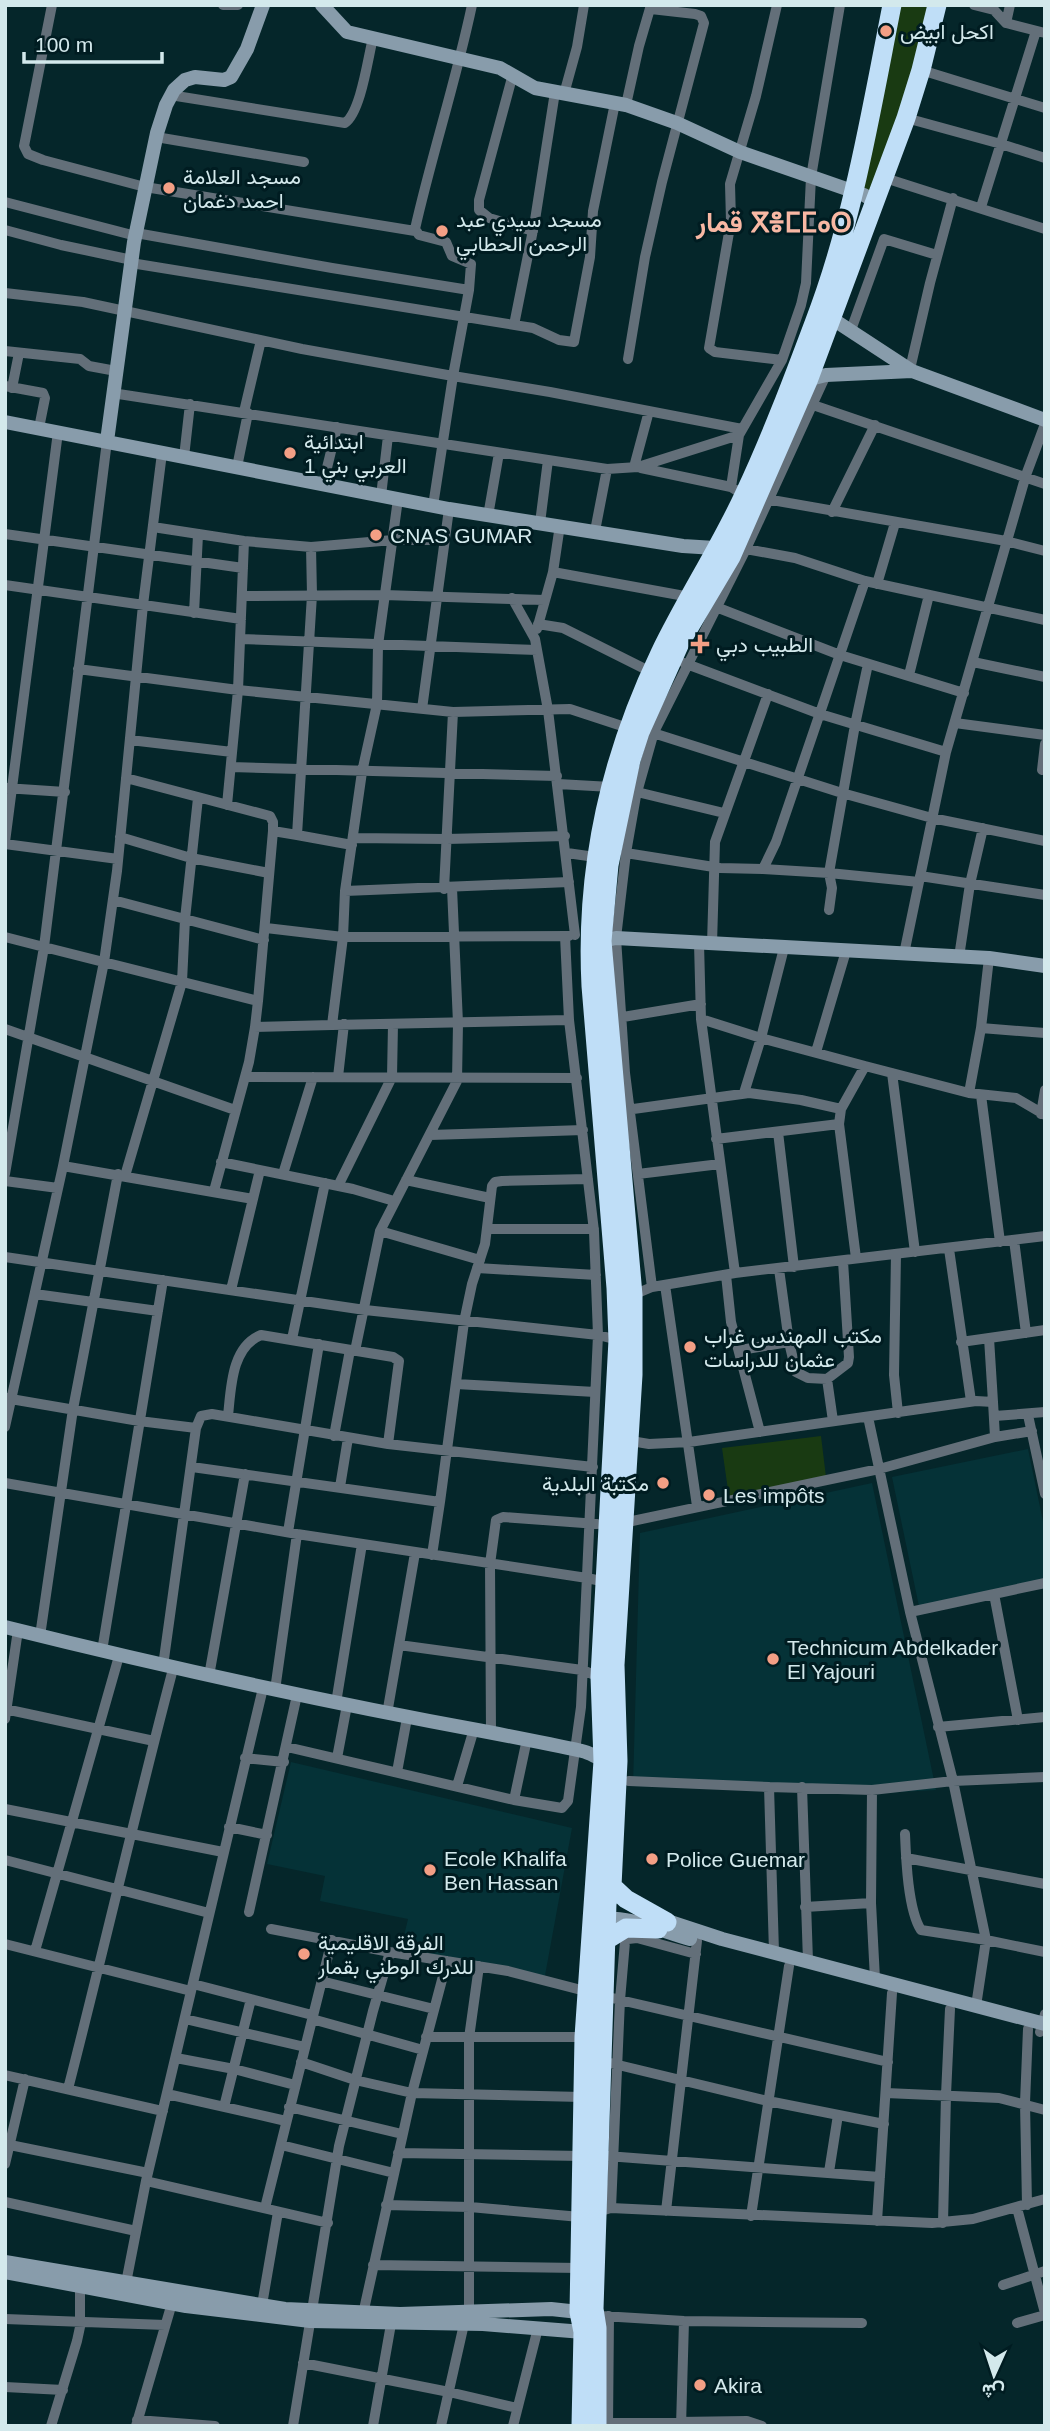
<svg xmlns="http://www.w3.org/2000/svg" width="1050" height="2431" viewBox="0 0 1050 2431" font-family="Arial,Vazirmatn,'Noto Sans Tifinagh',sans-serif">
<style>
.built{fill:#053237}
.green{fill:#193a12}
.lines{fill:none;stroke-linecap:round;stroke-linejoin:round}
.street{stroke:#636f79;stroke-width:10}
.secondary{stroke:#889cab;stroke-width:14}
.highway{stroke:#bfdef7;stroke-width:19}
.poi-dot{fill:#f39f85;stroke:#001c21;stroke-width:2.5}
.labels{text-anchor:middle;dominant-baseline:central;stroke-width:6;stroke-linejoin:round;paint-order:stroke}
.poi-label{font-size:21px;fill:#d3e9ec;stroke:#001c21;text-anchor:start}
.district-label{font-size:28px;font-weight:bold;fill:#f8b8a4;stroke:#001c21}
</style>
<rect width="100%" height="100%" fill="#05262a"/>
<!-- built -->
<path class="built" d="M1028 1449 1045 1531V1586L920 1611 892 1477Z
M872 1483 936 1790 866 1794 633 1786 640 1533Z
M291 1762 572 1828 544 1981 400 1953 408 1919 320 1901 325 1876 267 1864Z"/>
<!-- green -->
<path class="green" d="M898 5H931L875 193 861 190Z
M821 1436 826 1477 729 1497 722 1448Z"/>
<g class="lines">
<!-- street -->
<path class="street" d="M52 5 24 146 28 154 43 160 145 187 415 231
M223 5H238
M777 5 756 96 730 184 731 221 709 348 715 352 782 360
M974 5 994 10 1006 23 1045 33
M1006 23 1010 5
M921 70 1045 108
M513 74 479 200V210L489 218 533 231
M564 94 577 47 584 5
M170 95 345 123C361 112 368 57 373 38
M626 105 639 46 651 5
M906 118 1001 144 1045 158
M156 137 304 162
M885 178 1045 229
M5 202 136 236
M981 207 1036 31
M5 230 61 245 132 260
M136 233 332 268 469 290
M131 263 533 328 559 340 574 342 590 257 593 211 615 103
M5 293 83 302 302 349 453 376 469 290 471 264 452 256 446 242 419 235 415 229C432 154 456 81 472 5
M514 325 535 220 555 92
M851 330 884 239 937 255
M5 351 80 359 89 366 116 371
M628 359 645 257 662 182 704 23 701 16 695 14 651 9
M910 369 930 283 953 198
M5 386 43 393 45 398 39 428
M12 388 19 353
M112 393 607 469 638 467 739 435 782 360 801 305 806 283 811 177 840 5
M813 405 1045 484
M244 412 261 340
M107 441 44 947 258 1001 273 831 297 835 312 595 311 547 393 540H445
M184 457 190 404
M237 467 248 413
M634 467 649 411
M641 468 731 487 744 495
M323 484 337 427
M731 487 739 435
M381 496 388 436
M766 499 1006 541 1045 551
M433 506 453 376 550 392 742 429
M832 512 875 425
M488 516 499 453
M540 523 548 460
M153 527 244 541 311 547
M595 531 607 469
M5 534 243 568
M746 549 795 558 865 581 1045 620
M553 572 690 597
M877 584 895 523
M5 585 241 619
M242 596 384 595 544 600
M512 598 535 639 548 710 575 935
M716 607 840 655 964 693
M194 613 198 535
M538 624 563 628 651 672
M537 629 553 572 560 525
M241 639 537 650
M973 662 1045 677
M684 663 820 714 946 752
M78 669 238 690 453 712 570 709 628 728
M909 675 929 595
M422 709 449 509
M955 723 1045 735
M650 732 842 793 932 818 1045 841
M130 740 232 752
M231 767 557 776
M1042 770 1045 744
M126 778 270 816 273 822V831
M558 784 611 787
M5 788 65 792
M637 792 724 813
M227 805 238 690 244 541
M297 835 352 845
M120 837 191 858 269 873
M353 838 446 839 565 836
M5 842 58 432
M5 844 118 859
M567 853 595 857
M626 853 720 868 763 869 776 842 865 581
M763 869 829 873 919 882
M920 876 1045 895
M444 889 453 712
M345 891 569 882
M113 900 264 940
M829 910 832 888 829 873 855 725 868 664
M266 928 343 937 569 936
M5 937 44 947 5 1174
M699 943 701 1019 735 1273
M712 944 715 842 768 694
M904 954 946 752 1026 475 1045 424
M959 957 970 884 983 828
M258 1001 255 1027 332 1025 343 937 345 891 362 772 377 704 378 645 398 499
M617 1018 701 1004
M701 1019 761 1038 865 1066
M332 1025 569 1020
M981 1028 1045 1033
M5 1029 235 1110
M816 1052 846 951
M892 1073 915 1252
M245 1077 577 1078
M338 1077 344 1024
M744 1093 761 1038 784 948
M969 1093 981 1028 989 958
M981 1095 1000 1242
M626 1110 749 1093 801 1100 841 1109
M1041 1114 1045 1090
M778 1132 794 1267
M430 1135 583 1130
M716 1139 839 1124
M221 1162 353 1189 394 1201
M63 1166 253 1199
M283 1174 313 1077
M638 1174 720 1164
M125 1176 182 982 185 919 198 798
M406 1180 490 1198
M5 1181 58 1188
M338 1186 392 1077 393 1024
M214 1191 249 1062 255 1027
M488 1229H594
M380 1231 480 1260
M1014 1240 1026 1333
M949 1249 971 1401
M896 1254 894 1375 898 1413
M5 1257 365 1310 598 1335 618 1340
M856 1258 839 1124 841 1109 865 1066 969 1093 1016 1098 1045 1115
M477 1268 596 1275
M779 1269 789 1342 796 1372 808 1378 827 1379 848 1363 849 1357 843 1261
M726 1275 731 1322 760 1432
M665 1285 697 1506
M652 1287 625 1073 616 938 626 853 636 796 654 732 746 549 826 375
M231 1290 260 1170
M35 1294 158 1311
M633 1295 652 1287 735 1273 1045 1236
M989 1338 993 1402
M292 1339 325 1183
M961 1342 1045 1330
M740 1350 789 1342
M355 1351 380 1231 457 1081 458 1023 452 888
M827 1379 833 1421
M456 1384 595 1392
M5 1398 139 1421 196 1428 163 1666
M1028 1415 1045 1494
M228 1416C231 1389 231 1347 261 1335L393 1357 399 1361 388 1444
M995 1416 1045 1412
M868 1417 910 1612 953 1781 986 1940 976 2006
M5 1427 63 1166 104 962 117 871 143 605 162 453
M196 1428 201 1416 212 1414 388 1444 593 1467
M334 1436 350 1350
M625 1440 649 1444 689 1442 976 1401 993 1402 995 1437
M192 1467 440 1502 432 1555
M5 1483 297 1534 587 1578 606 1582
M340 1487 348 1438
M440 1502 464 1322 472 1284 485 1244 492 1186 495 1182 502 1181 588 1179
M623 1523 879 1469 995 1437 1032 1431
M288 1532 319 1344
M994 1594 1018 1720
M910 1612 1045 1583
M40 1636 73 1409 118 1174
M399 1645 582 1670 600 1677
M102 1651 163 1280
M209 1676 245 1474
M275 1690 297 1534
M336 1703 362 1544
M5 1709 154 1741
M387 1714 415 1553
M5 1719 18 1630
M938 1727 1045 1717
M491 1733 490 1564 496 1520 503 1517 597 1524
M287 1747 514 1800 562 1808 568 1801 581 1707 598 1335 594 1231 569 1020 565 936
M245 1758 284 1762
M337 1758 347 1705
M397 1772 407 1718
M629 1781 769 1787 774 1952
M457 1786 474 1729
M769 1787 872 1790 953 1781 1045 1777
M802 1787 808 1961
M872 1790 871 1903 875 1979
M514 1800 527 1739
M5 1809 223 1852
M229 1827 267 1835
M905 1834C906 1859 908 1910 921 1930L986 1940 1045 1952
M906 1858 1045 1884
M5 1860 209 1913
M805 1907 871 1903
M249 1912 297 1695
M271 1929 390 1952 508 1971 620 2000 888 2062
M5 1944 191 1991
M35 1951 119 1656
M321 1981 434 2009
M193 1984 312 2015
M185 2019 305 2047
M312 2019 423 2050
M1040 2032 1045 2014
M426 2037H584
M176 2058 234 2069 295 2085
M301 2062 355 2080 412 2093 582 2097
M610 2063 768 2101 884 2124
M5 2075 163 2111
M68 2089C104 1949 136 1809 173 1669
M886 2093 999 2098 1045 2110
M167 2094 286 2121
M224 2107 251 1999
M289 2107 402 2134
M5 2144 148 2173
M281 2145 394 2173
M398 2153 582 2156
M607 2156 880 2177
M5 2164 25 2079
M829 2172 838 2115
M146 2181 328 2223
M5 2202 136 2231
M386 2205 470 2207 580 2217 611 2208 932 2223 973 2219 1045 2199
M1027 2205 1025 2103 1028 2029
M265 2208 332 1940
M611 2208 620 2000 625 1942 628 1939 637 1938 696 1954
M1017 2208 1045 2313
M666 2211 697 1941
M751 2216 789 1966
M877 2221 892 1993
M943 2223 946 2095 950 2009
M373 2265 580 2268
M1003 2285 1045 2271
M125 2288 146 2181 263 1688
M262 2305 278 2212
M595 2309 602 2316 684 2321 862 2323
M469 2311V2038L479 1966
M363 2314 412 2093 447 1961
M5 2319 165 2325
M1017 2323 1045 2315
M303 2363 449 2392 517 2408
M5 2387 63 2390
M137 2420 215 2426
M51 2426 77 2341 80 2327V2286
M136 2426 172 2303
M293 2426 339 2146 373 2011 390 1952
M373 2426 391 2324
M441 2426 464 2324
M513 2426 538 2328
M600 2426 608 2423 747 2421 762 2426
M608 2426 609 2316
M681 2426 684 2321"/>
<!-- secondary -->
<path class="secondary" d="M322 5 347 32 500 68 535 88 626 105 677 123 740 152 864 195 876 202
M831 318 912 371 1045 420
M802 381 826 375 912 371
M5 422 449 509 683 546 715 548 723 553
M107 441 134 242 157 133 166 105 174 90 185 80 195 77 224 80 231 77 247 49 263 5
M593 940 602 941 616 938 989 958 1045 966
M5 1627C165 1667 326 1702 488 1732 519 1738 550 1744 582 1751 592 1753 600 1761 611 1761
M658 1918 722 1939 1045 2024
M598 1919C629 1915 661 1931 690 1939
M5 2262 285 2309 400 2314 551 2309 579 2312 586 2310
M5 2272 186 2306 310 2321 483 2324 583 2332 591 2330"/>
<!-- highway -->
<path class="highway" d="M612 1886 626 1899 667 1922
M605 1941 626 1928 658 1929
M581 2426 583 2332 579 2312 584 2037 603 1761 600 1677 618 1340 616 1288 591 986C585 868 609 759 660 653 686 599 719 549 744 495 770 440 793 379 814 323 853 222 871 111 892 5
M597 2426V2328L594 2309 607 1903 612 1886 618 1761 615 1665 633 1375V1295L602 941 609 865 631 760 640 732 680 643 731 557 808 381 906 118 921 70 937 5"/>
</g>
<!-- markers -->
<g class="poi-dot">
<circle cx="886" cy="31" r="7"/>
<circle cx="169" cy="188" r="7"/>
<circle cx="442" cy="231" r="7"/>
<circle cx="290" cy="453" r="7"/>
<circle cx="376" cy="535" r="7"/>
<path d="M696.5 633.5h7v7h7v7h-7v7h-7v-7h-7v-7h7z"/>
<circle cx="690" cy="1347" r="7"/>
<circle cx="663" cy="1483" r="7"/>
<circle cx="709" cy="1495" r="7"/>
<circle cx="773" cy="1659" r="7"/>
<circle cx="652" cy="1859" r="7"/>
<circle cx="430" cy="1870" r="7"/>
<circle cx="304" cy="1954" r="7"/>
<circle cx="700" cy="2385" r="7"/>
</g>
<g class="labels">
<!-- poi labels -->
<g class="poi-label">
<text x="900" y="31">اكحل ابيض</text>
<text x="183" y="176">مسجد العلامة<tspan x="183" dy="24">احمد دغمان</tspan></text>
<text x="456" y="219">مسجد سيدي عبد<tspan x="456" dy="24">الرحمن الحطابي</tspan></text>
<text x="304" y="441">ابتدائية<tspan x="304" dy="24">العربي بني 1</tspan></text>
<text x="390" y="535">CNAS GUMAR</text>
<text x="716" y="644">الطبيب دبي</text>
<text x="704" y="1335">مكتب المهندس غراب<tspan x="704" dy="24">عثمان للدراسات</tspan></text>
<text x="649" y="1483" text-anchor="end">مكتبة البلدية</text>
<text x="723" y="1495">Les impôts</text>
<text x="787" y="1647">Technicum Abdelkader<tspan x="787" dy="24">El Yajouri</tspan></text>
<text x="444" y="1858">Ecole Khalifa<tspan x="444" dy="24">Ben Hassan</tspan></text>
<text x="666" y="1859">Police Guemar</text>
<text x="318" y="1942">الفرقة الاقليمية<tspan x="318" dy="24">للدرك الوطني بقمار</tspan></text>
<text x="714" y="2385">Akira</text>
</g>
<!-- district labels -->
<g class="district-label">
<text x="774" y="222">قمار ⴳⴻⵎⵎⴰⵔ</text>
</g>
</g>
<!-- border -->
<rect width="1050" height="2431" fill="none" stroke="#d3e9ec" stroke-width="14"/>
<!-- north arrow -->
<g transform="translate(994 2375) rotate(183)" stroke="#001c21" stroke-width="5" paint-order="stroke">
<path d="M0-5L12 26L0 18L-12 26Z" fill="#d3e9ec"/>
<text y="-10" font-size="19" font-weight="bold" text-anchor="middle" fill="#d3e9ec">ش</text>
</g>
<!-- scale -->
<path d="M24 52v10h138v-10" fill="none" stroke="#d3e9ec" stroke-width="3.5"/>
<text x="35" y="52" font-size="21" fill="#d3e9ec" stroke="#001c21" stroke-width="5" paint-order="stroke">100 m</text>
</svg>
